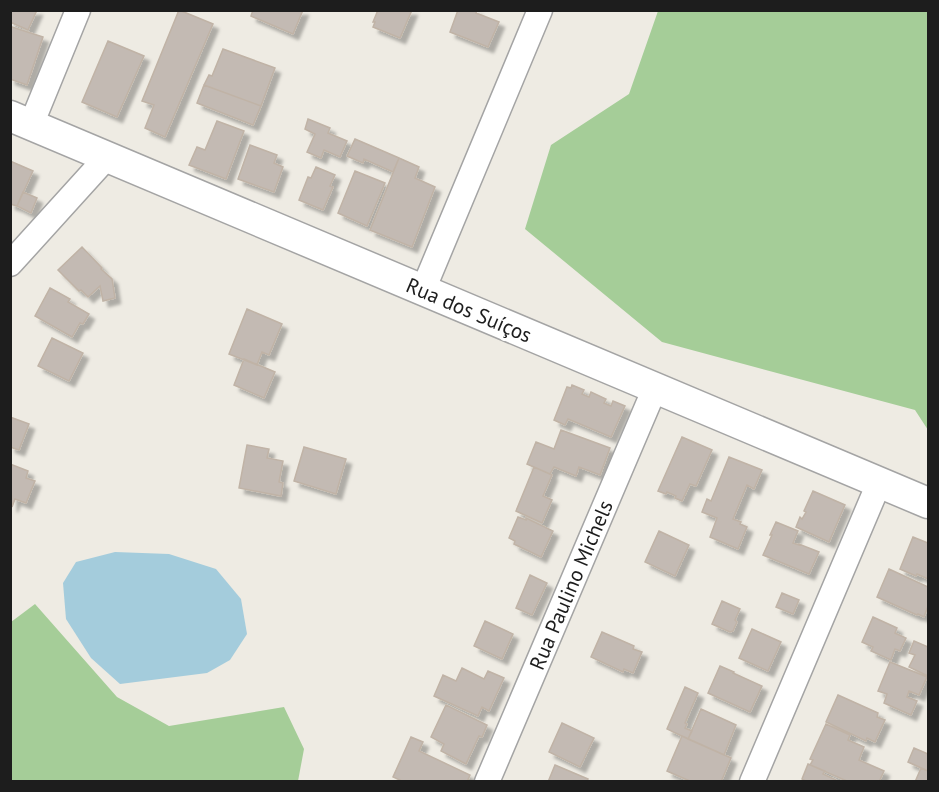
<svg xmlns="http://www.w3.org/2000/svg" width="939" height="792" viewBox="0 0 939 792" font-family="'PT Sans',sans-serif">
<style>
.forest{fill:#a5cd98}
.water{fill:#a4ccdc}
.building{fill:#c3bab3;stroke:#c0b3a6;stroke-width:1.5;filter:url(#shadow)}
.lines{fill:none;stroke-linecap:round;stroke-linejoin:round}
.minor-casing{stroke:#a4a4a4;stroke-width:27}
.tertiary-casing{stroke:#a4a4a4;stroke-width:33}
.minor{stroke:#fff;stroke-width:24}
.tertiary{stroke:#fff;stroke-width:30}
.labels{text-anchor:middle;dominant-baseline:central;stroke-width:6;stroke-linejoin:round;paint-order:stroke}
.street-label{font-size:21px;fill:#1d1d1d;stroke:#fff}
</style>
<defs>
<filter id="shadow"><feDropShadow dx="5.5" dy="5.5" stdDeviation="1.5" flood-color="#0004"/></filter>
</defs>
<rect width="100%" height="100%" fill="#eeebe3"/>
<!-- forest -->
<path class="forest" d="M658 11H928V430L915 410 662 342 525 229 551 145 629 94Z
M35 604 117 697 169 726 284 707 304 749 298 781H11V622Z"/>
<!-- water -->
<path class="water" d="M115 552 169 554 216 569 241 599 247 634 230 660 207 673 120 684 91 658 66 619 63 583 76 562Z"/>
<!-- building -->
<path class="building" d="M10 10H37L28 30 10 22Z
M179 10 213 24 165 137 145 128 154 105 142 101Z
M253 10H303L293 34 251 16Z
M378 10H412L400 38 373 27 375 22H373Z
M458 10H477L476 13 499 22 488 47 450 32Z
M12 27 43 37 27 85 10 79V31Z
M108 41 144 56 117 117 82 102Z
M223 49 275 68 261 106 204 85 209 75 212 76Z
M204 85 261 106 253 125 197 103Z
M308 119 330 128 328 133 347 141 340 157 324 150 321 158 307 152 315 134 305 129Z
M217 121 244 131 226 179 189 165 197 147 205 150Z
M355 139 399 158 393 172 364 159 363 163 347 156Z
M250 145 277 155 274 163 283 167 274 192 238 179Z
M399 158 419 167 415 178 435 187 412 247 370 230Z
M10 161 33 171 17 206 10 204Z
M316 167 335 175 330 186 333 187 323 210 299 200 308 177 311 178Z
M355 171 385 183 367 226 338 213Z
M23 192 37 198 31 213 17 206Z
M82 247 102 268 101 269 112 279 115 298 103 301 100 286 88 297 81 290 79 291 58 270Z
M50 288 70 299 68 302 89 314 83 324 80 323 72 337 35 316Z
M247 309 282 324 269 355 262 352 257 365 229 354Z
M52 338 83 353 69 381 38 366Z
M244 359 275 372 264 398 234 385Z
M572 385 584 390 582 394 589 397 591 392 606 399 604 403 611 406 613 401 625 406 611 437 568 419 565 425 554 420 567 387 571 388Z
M10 417 29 424 19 450 10 447Z
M561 430 610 448 600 475 579 467 576 476 554 467 550 474 527 464 536 442 554 449Z
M682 437 712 450 696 486 690 484 682 501 675 498 676 496 667 492 666 494 658 491Z
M247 445 269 449 267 458 283 461 279 482 283 483 281 496 239 488Z
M304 447 346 459 336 494 294 481Z
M729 457 762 470 754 489 747 485 733 519 741 522 740 524 747 527 738 549 710 537 717 518 702 512 707 499 711 501Z
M10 464 28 471 26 478 35 481 26 503 15 499 12 507Z
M534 467 552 475 543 496 552 500 542 523 516 511Z
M813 491 845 505 829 542 796 527 800 517 802 519 806 512 804 511Z
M518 517 526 520V518L553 531 541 557 514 544 515 541 509 538Z
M776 522 798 531 793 543 799 545V544L819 552 809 574 763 555 772 535H770Z
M659 531 689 545 675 576 645 562Z
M913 537 928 543V579L917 574 916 576 900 569Z
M889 569 928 587V606L924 617 918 614 917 615 877 597Z
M530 575 547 583 532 615 516 608Z
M782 593 799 600 793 614 776 607Z
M722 601 740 609 735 620 737 622 733 631 730 632 712 624Z
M873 617 897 628 895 633 906 638 900 651 895 649 891 660 871 651 873 647 862 642Z
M485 621 513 634 502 659 474 646Z
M752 629 781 642 768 671 739 658Z
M602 632 634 646 633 649 642 652 633 673 624 669 623 672 591 657Z
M914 641 928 647V676L909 667 915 655 909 653Z
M890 662 927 677 919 695 909 691 907 697 917 701 911 715 884 703 887 694 878 691Z
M720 666 734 672 733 673 762 686 750 712 708 693Z
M462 668 484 679 488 671 504 678 489 711 482 707 478 716 434 696 443 675 456 681Z
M685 687 698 693 685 723 687 724 685 728 692 731 688 739 667 729Z
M838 695 878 713 877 717 885 720 875 742 867 738 866 741 826 722Z
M446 705 487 725 482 737 479 736 466 764 441 751 444 744 431 737Z
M701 709 736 725 724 755 688 739Z
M562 723 594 738 580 767 549 752Z
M826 724 850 735 848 740 864 747 859 760 884 771 879 782H849L810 765 813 760 810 759Z
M682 736 731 758 721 782H692L667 771Z
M411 737 423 742 419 751 470 775 467 782H404L393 777Z
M914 748 928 754V771L908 762Z
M808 764 825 771 823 774 836 780V782H807L802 779Z
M555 765 588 779 587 782H548Z
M921 768 928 771V782H915Z"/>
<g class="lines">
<defs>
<path id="minor" d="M31 125 78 10
M10 264 107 157
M423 290 540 10
M487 782 655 388
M752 782 879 483"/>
<path id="tertiary" d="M10 116 928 503"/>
</defs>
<!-- minor casing -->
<use href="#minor" class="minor-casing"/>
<!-- tertiary casing -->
<use href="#tertiary" class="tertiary-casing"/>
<!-- minor -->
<use href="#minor" class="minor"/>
<!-- tertiary -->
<use href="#tertiary" class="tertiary"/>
</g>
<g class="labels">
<!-- street labels -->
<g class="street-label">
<text transform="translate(469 310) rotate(23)">Rua dos Suíços</text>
<text transform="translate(571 585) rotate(-67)">Rua Paulino Michels</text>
</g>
</g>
<!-- border -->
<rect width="939" height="792" fill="none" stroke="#1d1d1d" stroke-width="24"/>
</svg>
